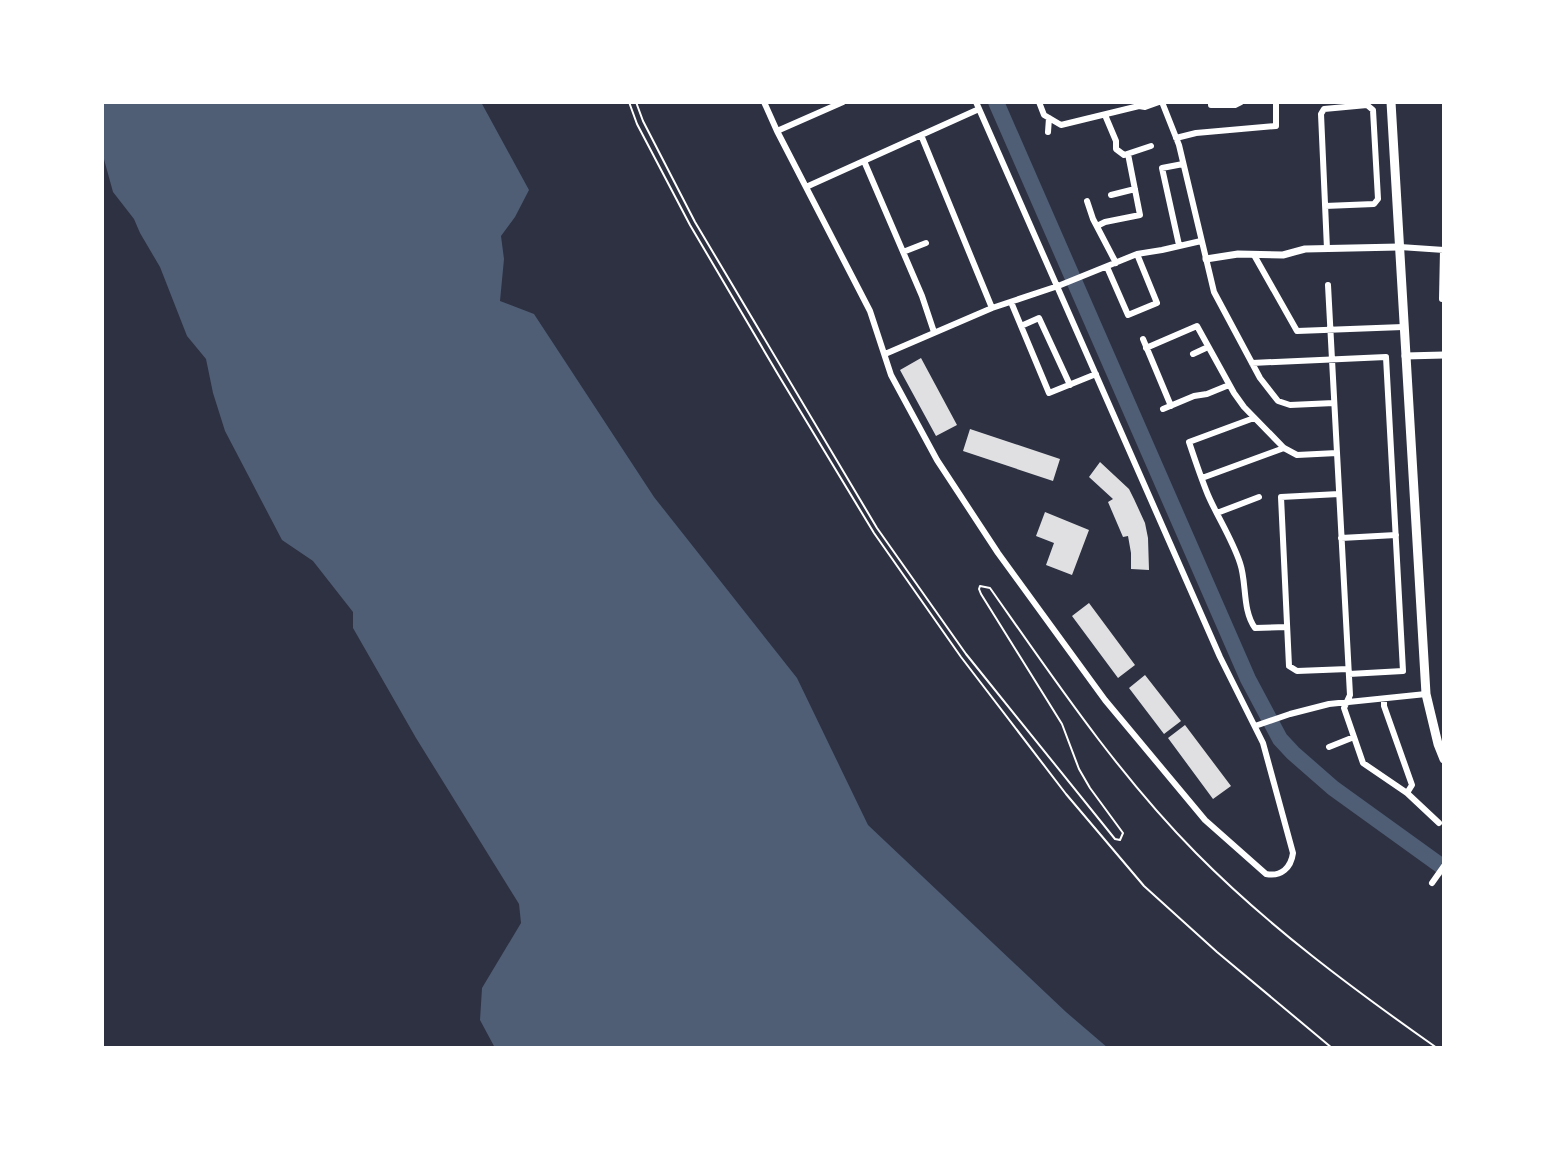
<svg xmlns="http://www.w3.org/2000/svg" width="1546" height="1150" viewBox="0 0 1546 1150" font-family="Ubuntu,sans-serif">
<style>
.water{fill:#4f5d75}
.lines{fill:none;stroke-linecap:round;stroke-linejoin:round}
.river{stroke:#4f5d75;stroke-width:16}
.building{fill:#e0e0e3}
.path{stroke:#fff;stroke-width:2}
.minor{stroke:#fff;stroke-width:6}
.tertiary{stroke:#fff;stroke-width:7}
.primary{stroke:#fff;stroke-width:9}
</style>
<rect width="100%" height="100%" fill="#2d3142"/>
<!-- water -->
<path class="water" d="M102 102H481L529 190 515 217 501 236 504 259 500 301 534 314 654 497 797 678 868 825 1066 1012 1108 1048H495L480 1020 482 988 521 923 519 904 416 738 353 628V612L313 561 282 540 225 431 213 393 206 359 187 336 160 267 140 233 134 219 113 192 102 152Z"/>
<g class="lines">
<!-- river -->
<path class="river" d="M996 102 1248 679 1280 739 1293 753 1333 788 1444 868"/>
</g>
<!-- building -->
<path class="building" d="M921 358 957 425 936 436 900 370Z
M970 429 1060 459 1053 481 963 451Z
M1100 462 1129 489 1134 499 1145 523 1148 538 1149 570 1131 569V553L1128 536 1123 537 1108 502 1113 499 1089 477Z
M1045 512 1089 530 1072 575 1046 565 1054 543 1036 536Z
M1089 603 1135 665 1118 678 1072 616Z
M1145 675 1181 721 1164 734 1129 688Z
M1185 725 1231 786 1213 799 1168 738Z"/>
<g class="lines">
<!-- path -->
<path class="path" d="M629 102 637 124 690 225 779 376 874 533 961 657 1066 794 1144 886 1217 952 1332 1048
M636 102 643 121 695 222 877 528 966 654 1115 839 1120 840 1123 833 1090 788 1079 769 1062 724 981 594 979 589 980 586 990 588C1054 679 1117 773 1196 853 1268 926 1353 989 1437 1048"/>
<!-- minor -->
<path class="minor" d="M764 102 777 131 870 311 891 375 937 460 998 553 1105 700 1205 820 1266 874C1281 877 1291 868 1293 853L1263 743 1220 657 976 102
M1039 102 1044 115 1061 125 1139 106 1145 107 1159 102
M1162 102 1179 145 1214 292 1260 378 1278 401 1290 405 1334 403
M1211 102V105H1235L1241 102
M1105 115 1116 141V149L1124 155 1151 146
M777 131 843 102
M1048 132 1049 118
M921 135 992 308
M1176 138 1196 133 1276 126V102
M864 161 922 296 934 332
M806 187 979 109
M1111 195 1135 189
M1087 201 1093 219 1116 263
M1325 206 1374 204 1378 199 1373 110 1367 105 1324 109 1321 114 1327 249
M1097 226 1105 222 1140 215 1128 154
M1179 245 1162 168 1183 164
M1400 247 1444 250
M1443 250 1442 299H1444
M903 252 926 243
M1254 255 1297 331 1403 327
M1107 267 1128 315 1157 303 1137 254
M1328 285 1350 695 1344 708 1363 763 1407 793 1439 823
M1011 302 1049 393 1096 374
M1021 326 1039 318 1070 385
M1143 339 1171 406
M1146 348 1197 326 1234 393 1244 407 1284 448 1297 455 1337 453
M885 354 992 308 1058 286 1137 254 1162 250 1201 241
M1193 354 1208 347
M1252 363 1386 357 1403 671 1349 674
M1163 409 1194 396 1207 394 1229 385
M1254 418 1189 442C1195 460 1201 478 1208 495 1218 518 1232 539 1240 563 1247 583 1242 610 1255 628L1287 627
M1202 478 1284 448
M1339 494 1281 497 1289 666 1297 671 1348 669
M1217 513 1259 497
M1341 538 1396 535
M1384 699V706L1412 785 1407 793
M1255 726 1290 714 1329 704 1426 694
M1329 747 1354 737
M1432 883 1444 866"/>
<!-- tertiary -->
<path class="tertiary" d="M1206 259 1238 254 1283 255 1305 249 1399 247
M1405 356 1444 355"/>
<!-- primary -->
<path class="primary" d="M1391 102 1426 694 1438 744 1444 759"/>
</g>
<!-- border -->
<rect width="1546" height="1150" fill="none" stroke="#ffffff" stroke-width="208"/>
</svg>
